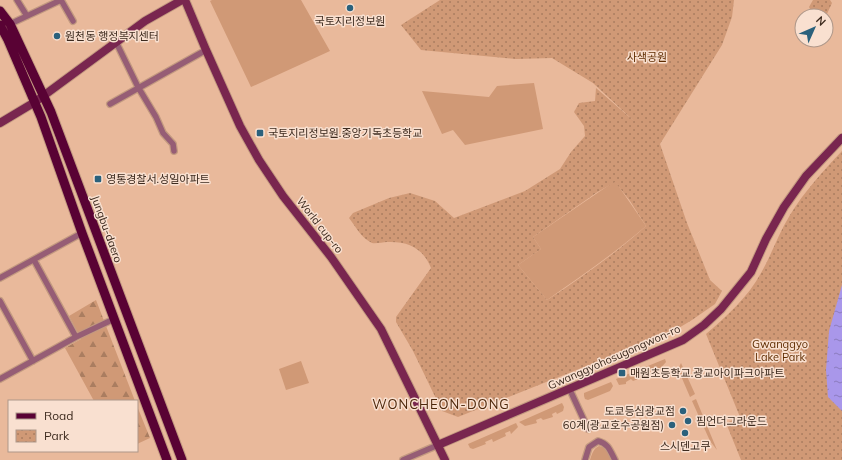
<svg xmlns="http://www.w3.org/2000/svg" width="842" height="460" viewBox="0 0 842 460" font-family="Mulish,'Noto Sans KR',sans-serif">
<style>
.green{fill:#d09976}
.forest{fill:url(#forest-firs)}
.park{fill:url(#park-dots);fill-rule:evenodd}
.water{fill:url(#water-ripples)}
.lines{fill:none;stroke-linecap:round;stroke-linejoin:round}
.street-casing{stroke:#c39a80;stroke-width:8}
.secondary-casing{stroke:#c39a80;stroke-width:10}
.primary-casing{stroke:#c39a80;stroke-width:11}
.street{stroke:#965d75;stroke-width:5.5}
.secondary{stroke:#79264f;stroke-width:8}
.primary{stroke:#590234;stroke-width:9}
.poi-dot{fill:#2b617c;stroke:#f9e0d0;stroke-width:1.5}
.labels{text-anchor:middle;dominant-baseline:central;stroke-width:3;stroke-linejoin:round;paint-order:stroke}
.poi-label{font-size:11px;fill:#3d2a1e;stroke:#f9e0d0;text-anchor:start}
.park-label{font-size:11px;fill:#5f2c00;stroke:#f9e0d0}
.street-label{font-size:11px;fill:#3d2a1e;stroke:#f9e0d0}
.quarter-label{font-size:13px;letter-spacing:1px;fill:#4d270b;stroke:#f9e0d0}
</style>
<defs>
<pattern id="forest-firs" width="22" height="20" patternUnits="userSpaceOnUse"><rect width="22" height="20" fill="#d09976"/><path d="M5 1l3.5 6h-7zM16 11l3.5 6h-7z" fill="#aa7d60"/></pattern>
<pattern id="park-dots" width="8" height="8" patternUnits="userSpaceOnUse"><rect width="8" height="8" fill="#d09976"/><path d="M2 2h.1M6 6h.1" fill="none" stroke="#aa7d60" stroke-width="1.8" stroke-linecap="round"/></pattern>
<pattern id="water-ripples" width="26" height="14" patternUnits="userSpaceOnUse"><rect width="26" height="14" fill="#a997ea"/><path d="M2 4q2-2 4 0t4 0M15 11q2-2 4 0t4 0" fill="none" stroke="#8b7bbd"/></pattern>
</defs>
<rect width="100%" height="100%" fill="#e9b99b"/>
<!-- green -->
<path class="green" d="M212 0H301L330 51 251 87 210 1Z
M534 83 543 129 465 145 453 130 442 134 422 91 489 97 497 86Z
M615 181 646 226C615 253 581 276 547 300L518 265 541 249 533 237Z
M665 359 666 362 659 370 652 374 650 372 646 374V376L633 381 631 379 626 382V384L619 385 616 379Z
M301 361 309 383 286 390 279 369Z
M681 363 695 394 690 397 678 369Z
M611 382 613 386 610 391 588 400 585 399 584 396V393Z
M696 399 717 450 710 441 692 401Z
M562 403 564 407 563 411 557 414 556 412 552 414 553 417 543 420 541 418 536 420 537 423 525 426 519 422Z
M516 423 518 427 511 434 510 431 505 433 506 436 493 442 492 439 485 442 486 444 473 449 470 448 468 444Z
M599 446 606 448 612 460H590C592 454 593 449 599 446Z"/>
<!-- forest -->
<path class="forest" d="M96 300 135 401H94L65 348 81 339 69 316Z
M137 406 150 438 137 444Z"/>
<!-- park -->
<path class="park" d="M440 0H734L732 17 722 45 660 144 687 223 710 280 722 291 715 304 692 320 672 332 458 417 442 411 413 351 396 322V317L431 268C423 248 408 241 387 242 383 242 376 244 372 243 361 238 356 227 349 218L353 213 389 198 410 193 435 201 454 218 525 191 560 169 571 152 585 136 584 126 574 112 579 103 595 101 596 88 635 122 593 83 552 58 516 59 421 50 401 25ZM615 182 630 201 646 226C616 253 581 278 547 300L518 265 541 249 533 237 596 193Z
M813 0H830L832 3 826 16H814L809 7Z
M842 151V460H741L726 423 740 417 706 334C727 316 748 297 761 273 772 254 778 234 790 215 804 192 823 171 842 151Z"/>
<!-- water -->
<path class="water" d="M842 285V411L828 397 826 370 829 331Z"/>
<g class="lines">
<defs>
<path id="street" d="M17 0 27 16
M61 0 73 21
M10 24 61 0
M116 42 138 87 156 117 163 133 173 144 174 151
M110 104 206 50
M34 260 76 337
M0 278 82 233
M0 301 33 361
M0 379 76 337 114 319
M570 390 588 429
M403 460 438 445
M585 460 589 447 598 441C609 444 610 451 615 460"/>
<path id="secondary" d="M185 0 206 50 240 126 259 160 283 196 331 257 381 329 445 460
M0 123 35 102 145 21 182 0
M438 445 683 340 704 325 721 309 751 272 766 239 784 207 806 176 842 138"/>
<path id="primary" d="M0 11 10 24 51 112 182 460
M0 25 8 40 41 117 82 233 167 460"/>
</defs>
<!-- street casing -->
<use href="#street" class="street-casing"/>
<!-- secondary casing -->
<use href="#secondary" class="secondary-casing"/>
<!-- primary casing -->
<use href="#primary" class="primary-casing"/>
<!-- street -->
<use href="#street" class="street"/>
<!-- secondary -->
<use href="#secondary" class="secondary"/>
<!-- primary -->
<use href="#primary" class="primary"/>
</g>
<!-- markers -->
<g class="poi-dot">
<circle cx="350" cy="8" r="4"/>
<circle cx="57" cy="36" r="4"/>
<rect x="256" y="129" width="8" height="8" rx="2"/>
<rect x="94" y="175" width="8" height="8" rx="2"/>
<rect x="618" y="369" width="8" height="8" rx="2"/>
<circle cx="683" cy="411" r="4"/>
<circle cx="688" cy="421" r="4"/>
<circle cx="672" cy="425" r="4"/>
<circle cx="685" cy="433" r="4"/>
</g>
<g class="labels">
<!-- poi labels -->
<g class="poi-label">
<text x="350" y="21" text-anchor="middle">국토지리정보원</text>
<text x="65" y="36">원천동 행정복지센터</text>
<text x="268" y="133">국토지리정보원.중앙기독초등학교</text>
<text x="106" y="179">영통경찰서.성일아파트</text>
<text x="630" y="373">매원초등학교.광교아이파크아파트</text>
<text x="675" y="411" text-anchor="end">도쿄등심광교점</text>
<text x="696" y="421">핌언더그라운드</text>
<text x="664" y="425" text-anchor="end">60계(광교호수공원점)</text>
<text x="685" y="446" text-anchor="middle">스시덴고쿠</text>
</g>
<!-- park labels -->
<g class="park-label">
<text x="647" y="57">사색공원</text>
<text x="780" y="344">Gwanggyo<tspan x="780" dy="13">Lake Park</tspan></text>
</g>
<!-- street labels -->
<g class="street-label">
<text transform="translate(320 225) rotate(52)">World cup-ro</text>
<text transform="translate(107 229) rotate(70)">Jungbu-daero</text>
<text transform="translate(614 357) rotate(-24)">Gwanggyohosugongwon-ro</text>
</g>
<!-- quarter labels -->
<g class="quarter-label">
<text x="441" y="404">WONCHEON-DONG</text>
</g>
</g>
<!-- legend -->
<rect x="8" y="400" width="130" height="52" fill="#f9e0d0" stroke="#ae9789"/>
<rect x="16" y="413" width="20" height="6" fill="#590234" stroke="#ae9789"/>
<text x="44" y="420" font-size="12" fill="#3d2a1e">Road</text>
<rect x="16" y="430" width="20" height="12" fill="url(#park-dots)" stroke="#ae9789"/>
<text x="44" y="440" font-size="12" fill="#3d2a1e">Park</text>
<!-- north arrow -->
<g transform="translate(814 28) rotate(45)"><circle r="19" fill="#f9e0d0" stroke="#ae9789"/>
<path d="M0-3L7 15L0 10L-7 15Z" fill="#2b617c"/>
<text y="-6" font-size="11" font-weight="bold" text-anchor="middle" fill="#3d2a1e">N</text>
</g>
</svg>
